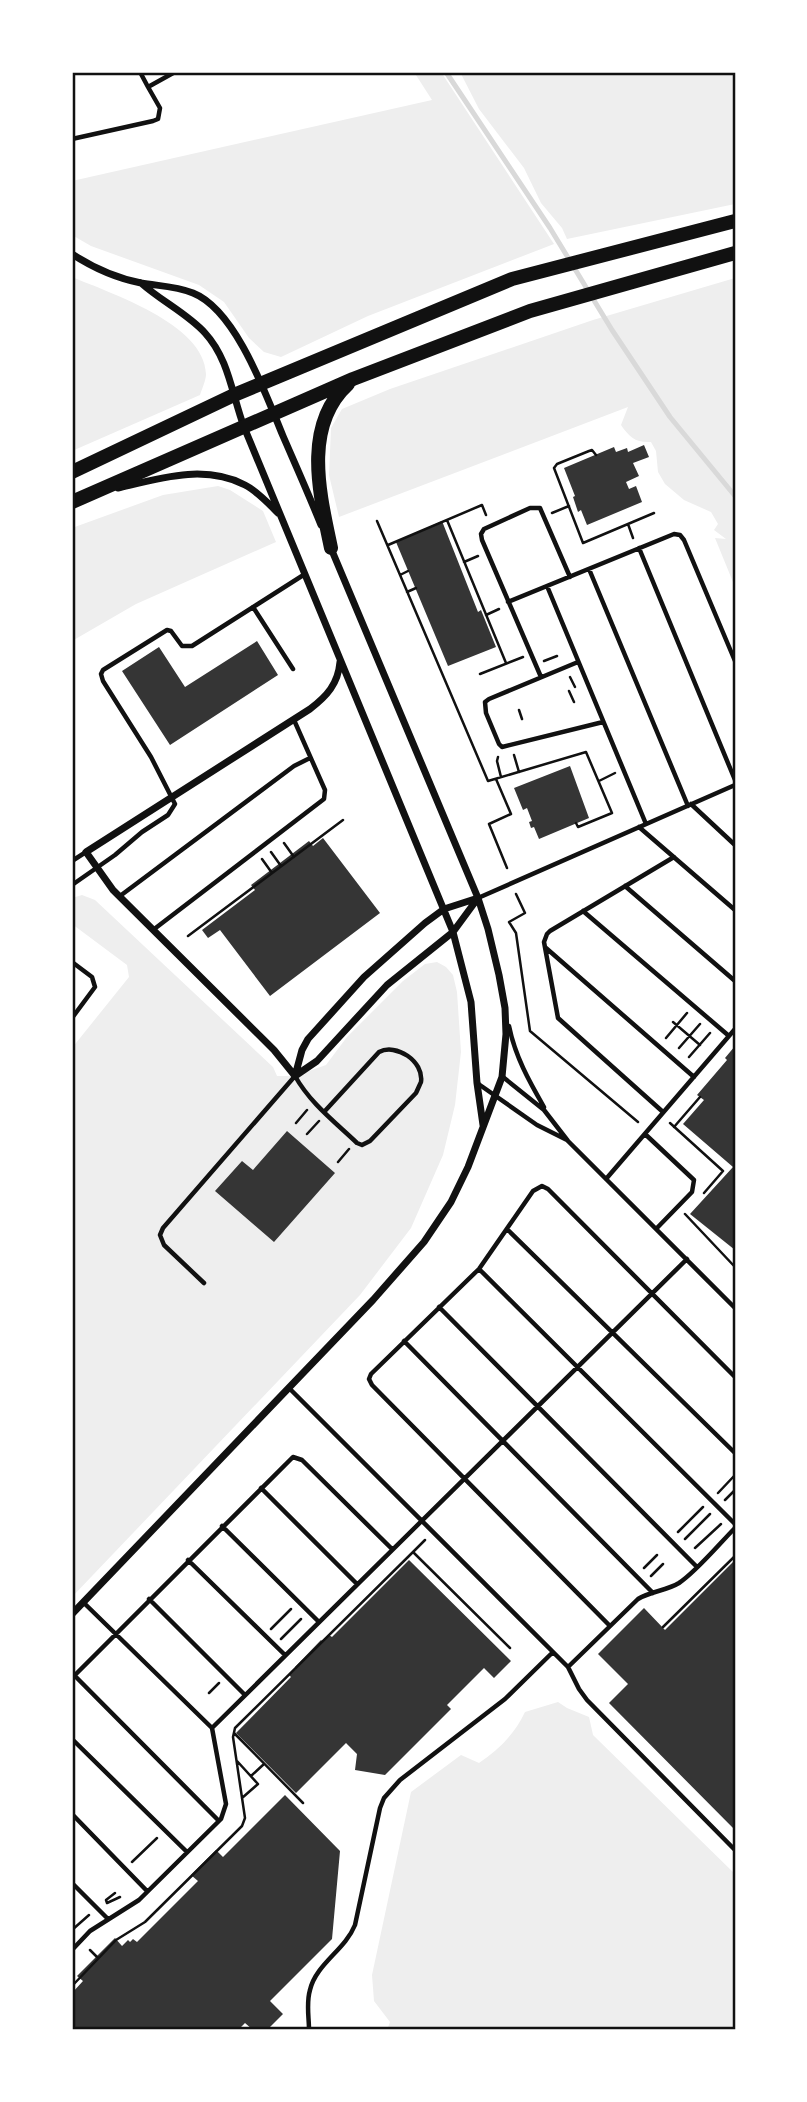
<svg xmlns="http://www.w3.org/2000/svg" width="807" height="2102" viewBox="0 0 807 2102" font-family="Rubik,sans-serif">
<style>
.green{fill:#eee}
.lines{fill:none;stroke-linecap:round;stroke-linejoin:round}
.stream{stroke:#d9d9d9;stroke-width:5}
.building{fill:#353535}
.path{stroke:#111;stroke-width:2.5}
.service{stroke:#111;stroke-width:4.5}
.minor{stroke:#111;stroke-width:7}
.trunk{stroke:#111;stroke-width:14}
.neatline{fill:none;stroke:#111;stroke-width:2.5}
</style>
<rect width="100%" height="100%" fill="#fff"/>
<!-- green -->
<path class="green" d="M414 72H441L554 244 368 316 281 357 264 352 249 338 224 302 199 285 91 246 72 235V181L432 100Z
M460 72H735V204L567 239 562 228 541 203 524 168 479 109Z
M72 277C110 293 205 324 206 374 206 380 202 389 200 395L72 451Z
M735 278V587L715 538 726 539 714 530 718 524 711 512 684 500 665 484 658 472 656 451 651 442C636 443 629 437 621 425L628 407 339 517 329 475 331 428 342 409 390 389 593 320Z
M218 486 230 490 263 511 276 542 136 604 72 641V528L163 495Z
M82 895 95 900 273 1067 277 1076H295L326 1065 347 1037 403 981 425 964 437 962 446 967 453 975 457 992 461 1052 455 1105 443 1155 411 1228 360 1295 72 1597V1048L129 977 127 965 72 924V898Z
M558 1702 567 1708 589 1717 593 1735 735 1874V2030H387L390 2022 374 2001 372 1975 411 1792 461 1755 479 1763C498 1750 515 1734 525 1712Z"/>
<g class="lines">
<!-- stream -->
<path class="stream" d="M446 72 550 228 612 330 670 417 735 496"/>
</g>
<!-- building -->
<path class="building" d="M644 445 649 457 633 463 639 476 626 482 629 489 636 486 642 502 587 525 581 510 578 512 573 497 575 496 564 468 614 447 616 452 627 448 628 452Z
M442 521 478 612 481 610 496 647 448 666 396 542Z
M257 641 278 675 170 745 122 671 159 647 185 687Z
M570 766 589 818 539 839 534 827 531 828 529 822 532 821 527 808 523 810 514 788Z
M323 838 380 913 270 996 220 930 208 938 202 930 255 890 251 885 309 841 313 846Z
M735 1046V1250L690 1214 733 1167 683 1124 704 1100 697 1095 727 1060 725 1058Z
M287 1131 335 1173 274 1242 215 1191 242 1161 253 1170Z
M409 1560 511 1661 494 1678 484 1668 447 1705 451 1709 385 1775 355 1770 357 1754 346 1743 296 1793 236 1733 291 1677 289 1675 296 1669 295 1667 321 1640 323 1642 329 1635 332 1637Z
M735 1560V1830L609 1703 628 1684 598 1654 644 1608 665 1630Z
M285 1795 340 1851 332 1939 270 2001 283 2014 267 2030H253L245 2023 238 2030H72V1993L83 1981 77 1976 115 1938 122 1946 128 1940 130 1942 133 1939 137 1942 198 1881 191 1875 216 1850 223 1857Z"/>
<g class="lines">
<!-- path -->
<path class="path" d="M596 455 592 450 589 451 557 464 554 468 583 543 654 513
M552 513 569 506
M447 520 506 663
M377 521 488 781 586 752 612 813 578 827 576 823
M628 524 633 538
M388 545 482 505 486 515
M464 562 478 556
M400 575 408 571
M407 592 416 588
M486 615 499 609
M544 661 557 656
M480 674 523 657
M570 677 575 687
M569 691 574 702
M519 710 522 719
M514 755 519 772
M498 757 497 761 501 777
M496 779 511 814 489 824 507 868
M599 781 615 773
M284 843 294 857
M271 852 281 866
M262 859 272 873
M516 894 525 913 509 922 516 933 530 1031 638 1122
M188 936 343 820
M673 1022 700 1045
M666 1038 687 1013
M679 1048 700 1024
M689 1057 710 1033
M296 1123 307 1110
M670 1123 723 1171 704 1193
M674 1127 700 1097
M307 1134 319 1121
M338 1162 349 1149
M685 1214 735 1267
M718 1493 735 1475
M725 1500 735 1490
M678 1532 703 1507
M685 1539 710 1514
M695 1548 721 1524
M413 1552 425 1540
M644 1568 657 1555
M651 1576 663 1564
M663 1627 735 1556
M271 1629 291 1609
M281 1639 301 1619
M209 1693 219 1683
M234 1733 303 1803
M237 1761 258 1784 242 1798
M251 1776 264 1764
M132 1862 157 1838
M107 1903 106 1900 115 1893
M107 1903 120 1897
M72 1930 89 1915
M90 1950 98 1958
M72 1986 116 1940 145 1922 242 1826 245 1818 233 1737 235 1728 413 1552 510 1648"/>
<!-- service -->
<path class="service" d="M140 72 148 87 175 72
M72 139 153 121 158 119 160 108 148 87
M639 548 735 780
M589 569 688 806
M547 586 646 824
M508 602 674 534 680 535 684 540 735 661
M253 607 293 669
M578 662 489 699 485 702 486 713 499 744 502 747 603 722
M541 677 482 540 481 534 484 529 530 508H540L570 577
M691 804 735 845
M639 827 735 910
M72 861 86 852
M72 885 115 855 142 832 168 815 175 804 151 757 103 681 101 674 103 670 167 630 171 631 182 646H192L305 574
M625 886 735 981
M120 896 294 766 310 758
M478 898 735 785
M583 911 729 1036
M153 930 324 799 325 790 294 720
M546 948 694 1077
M72 962 92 977 95 987 72 1018
M509 1026C515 1056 529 1081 544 1107
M503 1077 544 1110 568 1141 735 1308
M477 1083 537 1125 567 1140
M663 1112 558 1018 544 942 547 934 550 931 674 857
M645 1134 694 1180 692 1192 656 1229
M606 1179 735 1029
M507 1229 735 1453
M479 1269 735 1524
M204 1283 164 1245 160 1235 163 1228 295 1076C310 1103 335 1122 357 1143L362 1145 370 1141 416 1093C417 1091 420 1084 421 1082 424 1061 396 1043 379 1052L324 1112
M439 1307 696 1566
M404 1341 653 1593
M289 1388 568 1667 579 1689 587 1700 735 1850
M261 1488 357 1584
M222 1526 319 1622
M188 1560 285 1655
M149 1599 245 1695
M610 1626 372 1385 369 1379 371 1374 479 1269 533 1191 542 1186 548 1189 735 1377
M568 1667 638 1599C651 1591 666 1591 679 1583 696 1572 720 1543 735 1528
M74 1675 219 1821
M72 1678 293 1457 302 1460 392 1549
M212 1728 687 1259
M72 1739 187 1852
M72 1814 147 1891
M72 1883 108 1919
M72 1950 90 1931 139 1900 221 1819 226 1804 212 1728 84 1603
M309 2030C309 2017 306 2003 310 1990 316 1964 345 1950 355 1925L380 1808 384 1798 400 1780 505 1699 553 1652"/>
<!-- minor -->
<path class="minor" d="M72 254C92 267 116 278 141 283 159 286 176 286 193 293 236 310 266 395 283 436 296 466 309 495 321 525
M141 283C161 301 188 314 205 333 229 359 232 395 244 427L453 932 471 1002 477 1083 483 1125
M118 488C160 478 205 464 245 485 257 491 268 503 278 513
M295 1076 274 1050 113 890 86 852 310 709C327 696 338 684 340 662
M295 1076 302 1050 308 1039 364 977 425 923 444 909 478 898
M295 1076 317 1061 387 985 453 932 478 898
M72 1614 373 1300 424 1242 451 1202 468 1167 502 1077 506 1034 505 1008 499 975 488 929 478 898 330 546"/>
<!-- trunk -->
<path class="trunk" d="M72 472 234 395 512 279 735 221
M72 502 353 379 530 311 735 253
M331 548C320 495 302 426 348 384"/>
</g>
<!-- border -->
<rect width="807" height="2102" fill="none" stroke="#ffffff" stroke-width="147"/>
<rect x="74" y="74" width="660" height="1954" class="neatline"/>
</svg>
